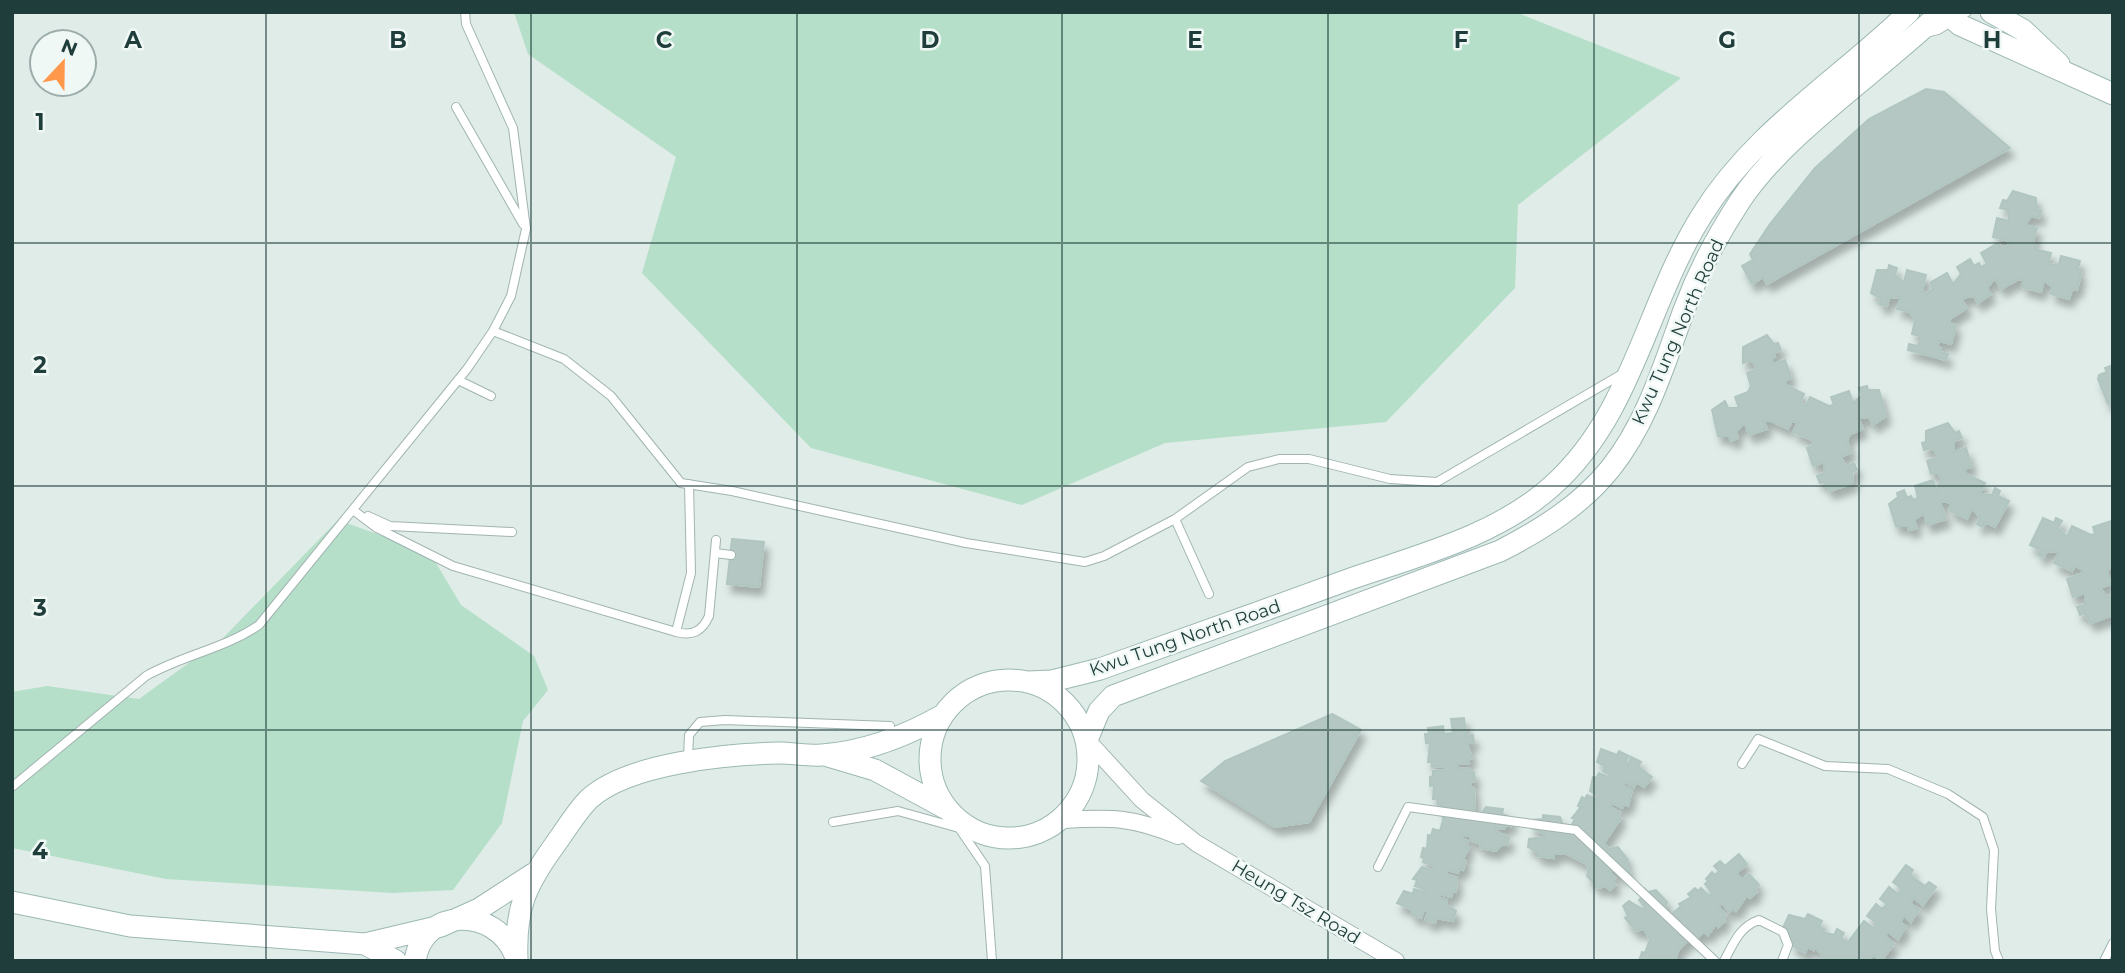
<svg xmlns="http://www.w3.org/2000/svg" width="2125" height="973" viewBox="0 0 2125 973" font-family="Montserrat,sans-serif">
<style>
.green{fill:#b5dfc8}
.building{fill:#b4c7c2;stroke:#b1c6c1;stroke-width:2;filter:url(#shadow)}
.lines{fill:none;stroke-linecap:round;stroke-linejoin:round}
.lane-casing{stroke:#a1b4b1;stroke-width:10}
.street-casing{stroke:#a1b4b1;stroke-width:18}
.secondary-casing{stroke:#9cb8b4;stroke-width:23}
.lane{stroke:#fff;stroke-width:8}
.street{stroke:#fff;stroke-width:16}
.secondary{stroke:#fff;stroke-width:21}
.grid{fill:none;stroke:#1e3d3b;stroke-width:2;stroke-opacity:0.55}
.labels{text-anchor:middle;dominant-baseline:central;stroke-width:5;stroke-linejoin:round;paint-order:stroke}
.street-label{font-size:18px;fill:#1e3d3b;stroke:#f0f8f5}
.grid-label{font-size:23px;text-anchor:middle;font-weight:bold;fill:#1e3d3b;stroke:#f0f8f5;stroke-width:5;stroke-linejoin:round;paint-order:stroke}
</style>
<defs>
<filter id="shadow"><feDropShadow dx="4.5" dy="8" stdDeviation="3.5" flood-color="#0004"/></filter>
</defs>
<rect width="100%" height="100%" fill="#dfece8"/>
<!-- green -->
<path class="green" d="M514 12H1515L1681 78 1518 205 1515 288 1386 422 1165 443 1022 505 811 448 642 273 676 157 528 54Z
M338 520 430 553 461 605 534 656 548 690 523 721 502 823 453 890 393 893 166 879 12 848V692L47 686 139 699 222 639Z"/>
<!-- building -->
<path class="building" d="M1926 89 1944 92 2010 148 1767 284 1763 277 1752 284 1742 266 1753 260 1750 254 1770 224 1815 168 1869 119Z
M2013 191 2036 198V209L2041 210 2039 218 2031 216 2025 225 2037 228 2033 242 2038 250 2051 253 2048 265 2059 264 2061 256 2080 261 2077 272 2081 273 2077 290 2072 289 2069 299 2051 294 2053 287 2044 280 2041 292 2022 287 2024 280 2019 279 2001 289 1995 278 1987 288 1991 294 1978 303 1974 296 1961 298 1967 308 1950 319 1949 323 1956 325 1951 344 1939 341 1937 347 1941 348 1940 352 1948 354 1946 360 1908 350 1909 344 1917 346 1923 337 1912 334 1915 320 1910 312 1897 309 1901 297 1889 298 1887 306 1879 304 1881 299 1871 293 1877 270H1888L1889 265 1897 268 1895 275 1904 282 1907 270 1926 275 1922 291 1927 293 1933 289 1930 283 1947 273 1953 284 1961 274 1957 267 1970 259 1974 266 1979 263 1981 267 1987 264 1981 253 1998 243 2001 249 2008 246 2009 241 1993 237 1997 218 2009 221 2008 210 2000 208 2003 200 2007 201Z
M1767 335 1774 344 1778 343 1781 350 1773 353 1775 357 1771 358 1773 364 1785 360 1791 378 1784 381 1786 385 1804 394 1800 403 1806 406 1810 397 1829 406 1834 405 1831 397 1849 391 1853 403 1862 395 1859 388 1867 386 1868 390H1879L1886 416 1873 425 1870 418H1858L1863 429 1850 434 1847 440 1851 453 1840 457 1847 466 1854 463 1857 470 1852 472 1853 483 1830 491 1824 482 1820 483 1817 476 1824 473V462L1813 466 1807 448 1814 445 1812 440 1793 432 1798 423 1792 421 1788 429 1769 420 1764 421 1767 429 1749 435 1745 423 1736 431 1738 438 1731 441 1729 436H1718L1712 410 1725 401 1728 408H1739L1735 397 1748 392 1751 386 1747 373 1758 369 1751 360 1743 363V347Z
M2113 365V402L2108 404 2098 379 2099 375 2107 372 2105 368Z
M1948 423 1955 433 1959 431 1962 438 1954 441V452L1966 448 1972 467 1964 469 1966 474 1985 483 1979 494 1992 495 1995 488 2000 491 1998 496 2009 501 1995 527 1985 522 1982 527 1977 524 1980 517 1972 508 1967 519 1949 510 1952 504 1945 501 1940 502 1946 519 1927 525 1924 513 1914 520 1917 528 1909 530 1908 526H1896L1889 504 1898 497 1897 493 1904 490 1907 498 1911 496 1913 500 1918 498 1915 486 1933 480 1936 491 1942 479 1937 472 1931 474 1927 461 1939 457 1932 448 1924 450 1922 443 1926 442V431Z
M2043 518 2054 523 2056 518 2062 521 2058 528 2067 537 2072 526 2091 535 2095 534 2093 527 2111 521 2113 563 2107 572 2111 584 2100 588 2107 597 2113 596V615L2091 623 2084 613 2080 615 2077 607 2085 605V593L2073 597 2067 579 2083 573 2082 569 2075 566 2072 571 2054 563 2059 552 2047 551 2044 557 2038 555 2041 550 2030 545Z
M732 539 764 542 759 587 727 584Z
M1332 714 1361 730 1309 822 1275 827 1201 781 1225 761Z
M1464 718 1466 736 1473 735 1474 743H1467L1472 758 1468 759 1469 763 1457 764 1458 769 1469 768 1470 773 1474 772 1475 781 1471 782V787H1474L1475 813 1481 814 1486 807 1503 809 1502 814 1512 818 1511 826 1505 825 1504 829 1495 828V831L1509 837 1508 845 1502 844 1496 851 1480 848 1481 844 1470 840 1471 836 1462 835 1461 838 1468 841 1466 847 1469 848 1462 860 1466 861 1463 870 1459 869 1458 873 1447 870 1446 874 1457 878 1456 892 1453 891 1451 897 1439 894 1438 897 1447 900 1446 905 1456 911 1453 921 1436 918 1435 923 1425 920 1428 911 1424 910 1421 918 1412 915 1413 910 1397 903 1404 891 1413 894 1414 889 1424 892 1425 889 1415 886 1417 880 1413 879 1422 867 1432 870 1434 866 1423 862 1424 858 1421 857 1423 848 1427 849 1428 835 1431 836 1433 829 1440 831 1443 820 1441 804 1438 805V799H1433L1434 785 1430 786V777L1433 776V771L1444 770V766L1432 767V762H1428L1430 743H1426L1425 734H1429L1428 728 1443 726 1444 734 1453 733 1451 719Z
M1601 749 1617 755 1619 751 1629 756 1624 763 1628 765 1631 757 1641 762 1638 767 1652 777 1644 787 1636 782 1634 787 1625 782 1623 785 1632 790 1628 806 1625 804 1622 808 1612 803 1610 807 1620 812 1618 816 1621 818 1604 843 1609 849 1618 847 1628 860 1625 862 1630 872 1624 877 1611 869 1609 871 1615 878 1612 881 1616 885 1610 890 1606 886 1598 888 1587 876 1589 867 1585 863 1565 853 1554 854V858L1538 856V852L1528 847 1529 839 1545 837V834L1531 828 1532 820 1543 819V815L1560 817 1563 825 1571 826 1575 819 1572 818 1581 807 1578 806 1582 797 1585 799 1587 795 1598 800 1600 796 1590 791 1593 777 1596 778 1599 773 1610 778 1611 775 1603 771 1605 766 1597 762Z
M1739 854 1747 864 1736 873 1742 880 1749 874 1759 885 1754 889 1757 892 1750 898 1747 895 1736 911 1733 909 1729 912 1722 903 1718 906 1726 915 1723 918 1725 921 1718 927 1716 924 1708 935 1704 932 1695 940 1692 937 1679 949 1675 961H1635H1639L1642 952 1645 953 1650 939 1644 929 1636 931 1625 918 1628 916 1623 906 1629 901 1642 909 1645 907 1639 900 1642 897 1638 893 1644 888 1648 892 1656 890 1667 902 1665 911 1672 914 1681 906 1679 904 1691 897 1688 894 1695 888 1698 891 1701 888 1709 896 1712 893 1705 884 1708 881 1706 879 1712 872 1715 875 1719 871 1714 866 1720 861 1725 866Z
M1906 865 1913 870 1910 875 1925 886 1929 882 1936 887 1923 905 1914 898 1910 903 1919 910 1911 922 1904 916 1900 922 1906 927 1898 939 1888 932 1885 936 1894 944 1881 961 1874 955 1867 961H1821L1823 955 1815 947 1814 950 1808 947 1805 953 1791 945 1794 940 1782 930 1789 915 1805 919 1808 914 1822 921 1819 927 1824 929 1823 932 1834 935 1837 929 1844 933 1841 938 1848 942 1864 921 1873 928 1877 923 1867 916 1876 904 1882 909 1887 904 1880 899 1889 887 1898 894 1902 889 1893 882Z"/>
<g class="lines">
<defs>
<path id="lane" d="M465 12 466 24 513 128 526 229 511 296 493 331 564 359 611 396 681 483 732 491 966 543 1085 562 1104 556 1175 519 1248 467 1279 459H1309L1390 479 1437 482 1622 374
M1926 33 1938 30 1967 12
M456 107 523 224
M458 380 491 396
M353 510 377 528 453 566 676 632 691 573 689 484
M368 516 390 526 512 532
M1175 519 1209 594
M715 553 731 555
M676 632C692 636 702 632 709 616L716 540
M688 759 689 735 700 722 725 720 890 726
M1742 764 1758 739 1825 766 1888 769 1948 794 1983 817 1994 850 1991 909 1995 951 1999 961
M12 787 146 676C183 655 224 649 259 625L467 369 493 331
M833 822 898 811 959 828 985 866 992 961
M1378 867 1408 807 1576 830 1715 961
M1724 961C1734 943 1739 927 1759 920L1783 932 1788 945 1782 961
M2104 961 2113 943"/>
<path id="street" d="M1087 740 1142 800 1196 843 1396 961
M1062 820C1111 817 1132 817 1178 836"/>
<path id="secondary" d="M1945 12 1960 25 2113 94
M1991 12 2023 30 2059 64
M930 759a79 79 0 1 1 158 0a79 79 0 1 1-158 0Z
M1028 682 1052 681 1100 669C1184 639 1269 609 1353 578 1420 555 1498 535 1552 486 1633 414 1646 304 1702 215 1754 131 1839 80 1909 12
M1087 740 1099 711 1113 696 1500 551C1541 530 1581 505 1610 469 1647 423 1664 365 1684 310 1698 272 1717 236 1740 201 1785 133 1880 71 1941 12
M828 756 875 770 945 808
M12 902 130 926 365 944 441 926 479 909 533 874
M365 944 396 961
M517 959C515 909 525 886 554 846 565 831 576 812 589 799 628 763 728 754 779 753 793 753 808 756 822 755 865 752 906 736 943 715
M415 961C423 906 496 907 515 955"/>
</defs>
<!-- lane casing -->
<use href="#lane" class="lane-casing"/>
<!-- street casing -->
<use href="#street" class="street-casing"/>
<!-- secondary casing -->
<use href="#secondary" class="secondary-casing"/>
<!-- lane -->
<use href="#lane" class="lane"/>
<!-- street -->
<use href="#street" class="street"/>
<!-- secondary -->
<use href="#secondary" class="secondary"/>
</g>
<!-- grid -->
<path class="grid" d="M266 12V961M531 12V961M797 12V961M1062 12V961M1328 12V961M1594 12V961M1859 12V961M12 243H2113M12 486H2113M12 730H2113"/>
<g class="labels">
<!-- street labels -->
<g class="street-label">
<text transform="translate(1678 332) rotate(-66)">Kwu Tung North Road</text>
<text transform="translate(1185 638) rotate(-19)">Kwu Tung North Road</text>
<text transform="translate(1296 902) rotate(31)">Heung Tsz Road</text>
</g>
</g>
<g class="grid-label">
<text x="133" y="48">A</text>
<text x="398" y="48">B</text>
<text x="664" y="48">C</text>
<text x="930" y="48">D</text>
<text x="1195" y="48">E</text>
<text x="1461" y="48">F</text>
<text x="1727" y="48">G</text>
<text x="1992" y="48">H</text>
<text x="40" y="130">1</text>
<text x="40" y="373">2</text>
<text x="40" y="616">3</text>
<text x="40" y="859">4</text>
</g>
<!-- border -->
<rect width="2125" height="973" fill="none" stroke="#1e3d3b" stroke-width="28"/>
<!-- north arrow -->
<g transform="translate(63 63) rotate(22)"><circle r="33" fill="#f0f8f5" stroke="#9cadab" stroke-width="2"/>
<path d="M0-5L12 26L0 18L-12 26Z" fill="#ff984a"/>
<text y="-10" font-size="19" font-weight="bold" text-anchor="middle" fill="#1e3d3b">N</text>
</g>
</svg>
